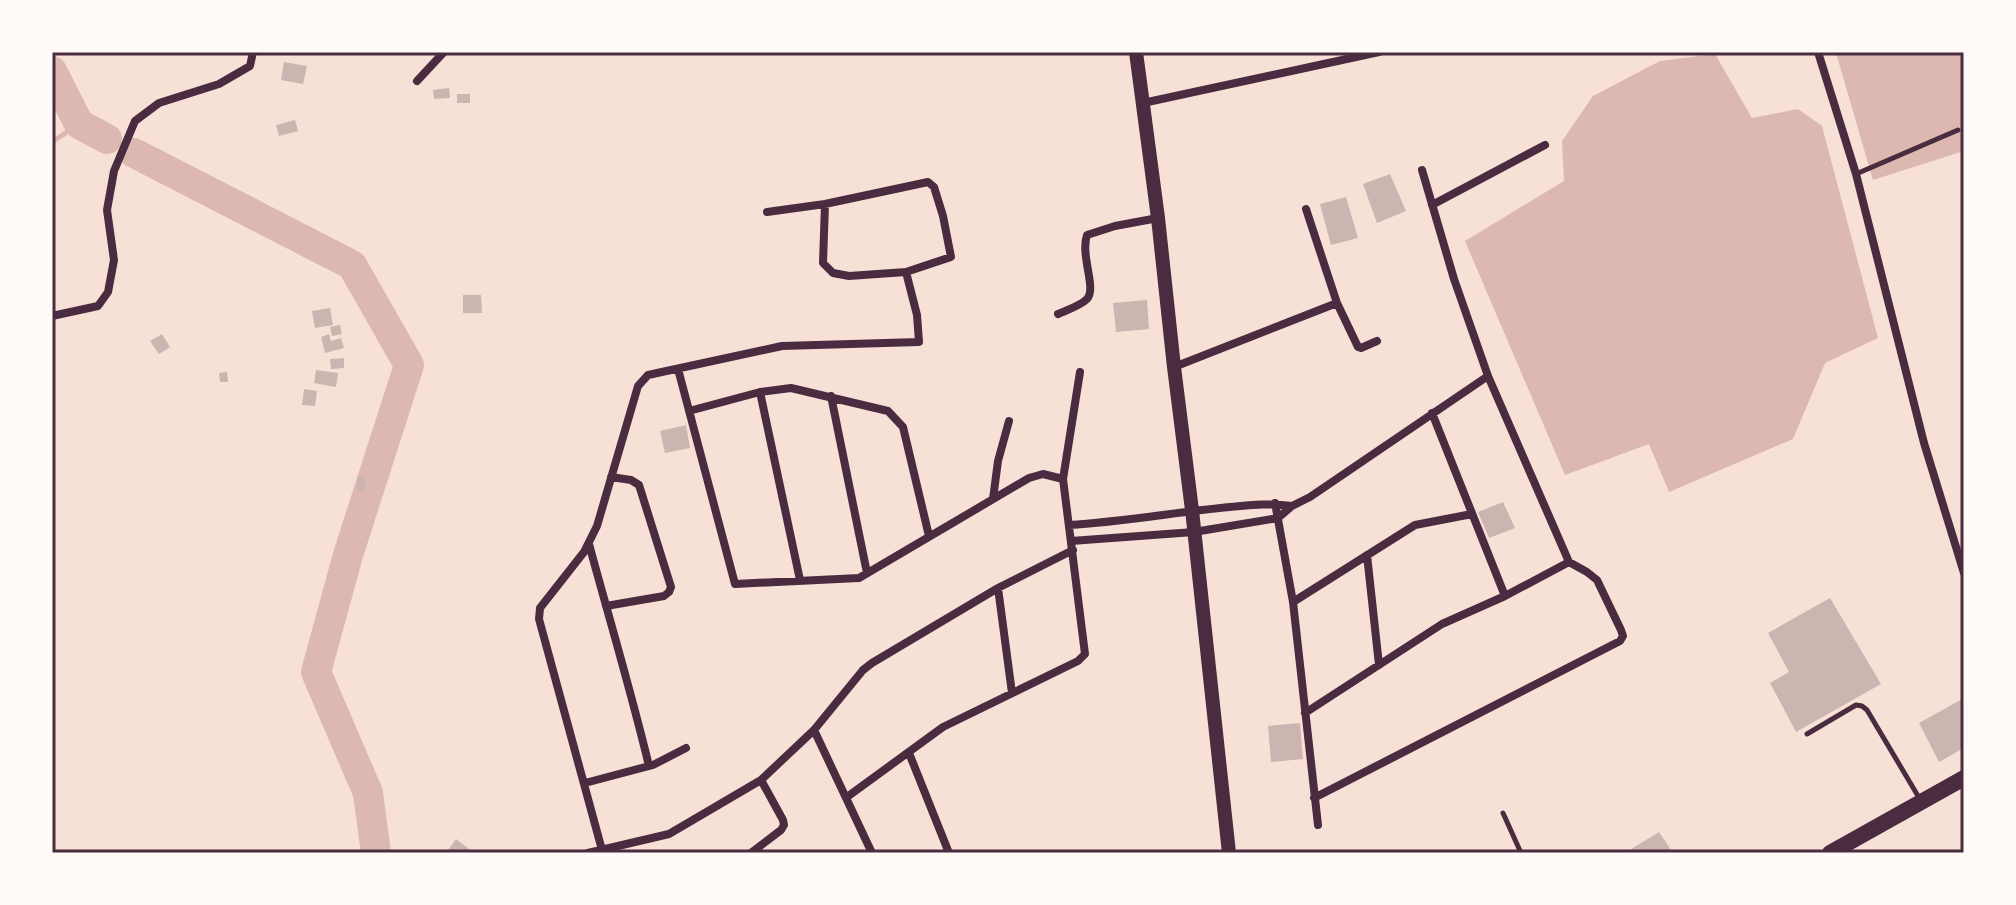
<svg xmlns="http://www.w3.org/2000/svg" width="2016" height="905" viewBox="0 0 2016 905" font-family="'Fira Sans',sans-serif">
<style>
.water{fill:#dcb8b0}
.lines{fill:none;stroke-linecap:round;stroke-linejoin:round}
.stream{stroke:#dcb8b0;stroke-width:5}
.river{stroke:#dcb8b0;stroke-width:30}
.building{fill:#ccb4b1}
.service{stroke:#4a2c40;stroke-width:5}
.minor{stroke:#4a2c40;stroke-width:8}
.tertiary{stroke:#4a2c40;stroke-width:14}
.primary{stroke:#4a2c40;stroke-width:16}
.neatline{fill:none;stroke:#4a2c40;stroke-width:3}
</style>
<rect width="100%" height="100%" fill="#f7e1d7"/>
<!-- water -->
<path class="water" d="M1841 52H1964V151L1873 180 1836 53Z
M1715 54 1752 118 1798 109 1822 126 1878 338 1825 363 1793 439 1669 492 1649 444 1565 475 1465 241 1564 181 1562 141 1593 96 1660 61Z"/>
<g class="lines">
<!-- stream -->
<path class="stream" d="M52 142 79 124"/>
<!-- river -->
<path class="river" d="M52 71 79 124 107 139
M134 153 352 265 409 365 348 555 316 672 368 793 376 853"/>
</g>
<!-- building -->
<path class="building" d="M284 62 307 66 303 84 281 80Z
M449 88 450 98 434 99 433 90Z
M457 94H470V103H457Z
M295 120 298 131 279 136 276 125Z
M1390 174 1406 211 1377 223 1363 184Z
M1346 197 1358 238 1331 245 1320 204Z
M463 295H481L482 313H463Z
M1147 300 1149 329 1116 332 1113 303Z
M330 308 333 325 315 328 312 311Z
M340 325 342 334 332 336 330 327Z
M162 334 170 347 159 354 150 341Z
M329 334 331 341 341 338 344 348 325 353 321 337Z
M344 358V368L331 369 330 359Z
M316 370 338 373 336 387 314 383Z
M227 372 228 382H220L219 373Z
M304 389 317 391 315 406 302 405Z
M686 425 690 448 665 453 660 431Z
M357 477H365L366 491 358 492Z
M1503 502 1515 528 1489 538 1478 512Z
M1830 598 1881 684 1796 732 1770 683 1789 672 1768 633Z
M1964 698V748L1939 762 1919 723Z
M1300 723 1303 759 1271 762 1268 726Z
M1659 832 1673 853H1625Z
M456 839 469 849 466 853H451L448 850Z"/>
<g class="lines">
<!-- service -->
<path class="service" d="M1856 174 1958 130
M1807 734 1856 705 1862 706 1867 710 1921 801
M1503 813 1521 853"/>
<!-- minor -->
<path class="minor" d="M1818 52 1856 174 1924 443 1964 573
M417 81 444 52
M1143 103 1379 52
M1422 170 1454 279 1488 376 1569 562
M1432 205 1545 145
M1306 209 1337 303 1358 347 1361 348 1377 341
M767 212 825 204 928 182 934 187 943 216 951 257 906 272 849 276 833 273 823 263 825 204
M1058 314C1067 310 1080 306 1087 299 1097 288 1080 256 1087 235L1115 226 1158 218
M52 316 98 306 108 292 114 260 107 210 114 171 135 121 159 103 219 84 250 66 253 52
M1174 367 1337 303
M678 369 735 584 859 578 1029 478 1043 474 1063 479
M760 392 800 580
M831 396 867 573
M689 411 760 392 791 388 888 411 903 427 929 536
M1432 413 1505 596
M993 499 998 461 1009 421
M1275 503 1293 602 1318 825
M1069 525C1123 522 1176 512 1230 507 1251 505 1271 503 1292 506
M1071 541 1194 532 1278 518 1292 506 1310 497 1488 376
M589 544C609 618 631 691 649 766
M1367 555 1379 665
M998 588 1012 693
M1293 602 1415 525 1472 514
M606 606 664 596 669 592 671 587 639 485 631 480 611 477
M1305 713 1442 624 1505 596 1569 562 1587 572 1597 580 1621 630 1623 636 1620 641 1314 798
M814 730 872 853
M909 753 949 853
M585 783 653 765 686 748
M847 797 943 727 1078 661 1085 654 1063 479 1080 372
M602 850 539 619 540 608 584 552 597 526 638 386 648 375 782 346 919 342 917 315 906 272
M588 853 669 834 761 780 814 730 863 670 872 663 998 588 1073 550
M751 853 781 830 784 825 783 820 761 780"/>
<!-- tertiary -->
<path class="tertiary" d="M1136 52 1158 218 1174 367 1192 510 1229 853"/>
<!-- primary -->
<path class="primary" d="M1830 853 1964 778"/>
</g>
<!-- border -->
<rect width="2016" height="905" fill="none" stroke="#fffaf5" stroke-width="108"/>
<rect x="54" y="54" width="1908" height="797" class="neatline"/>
</svg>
